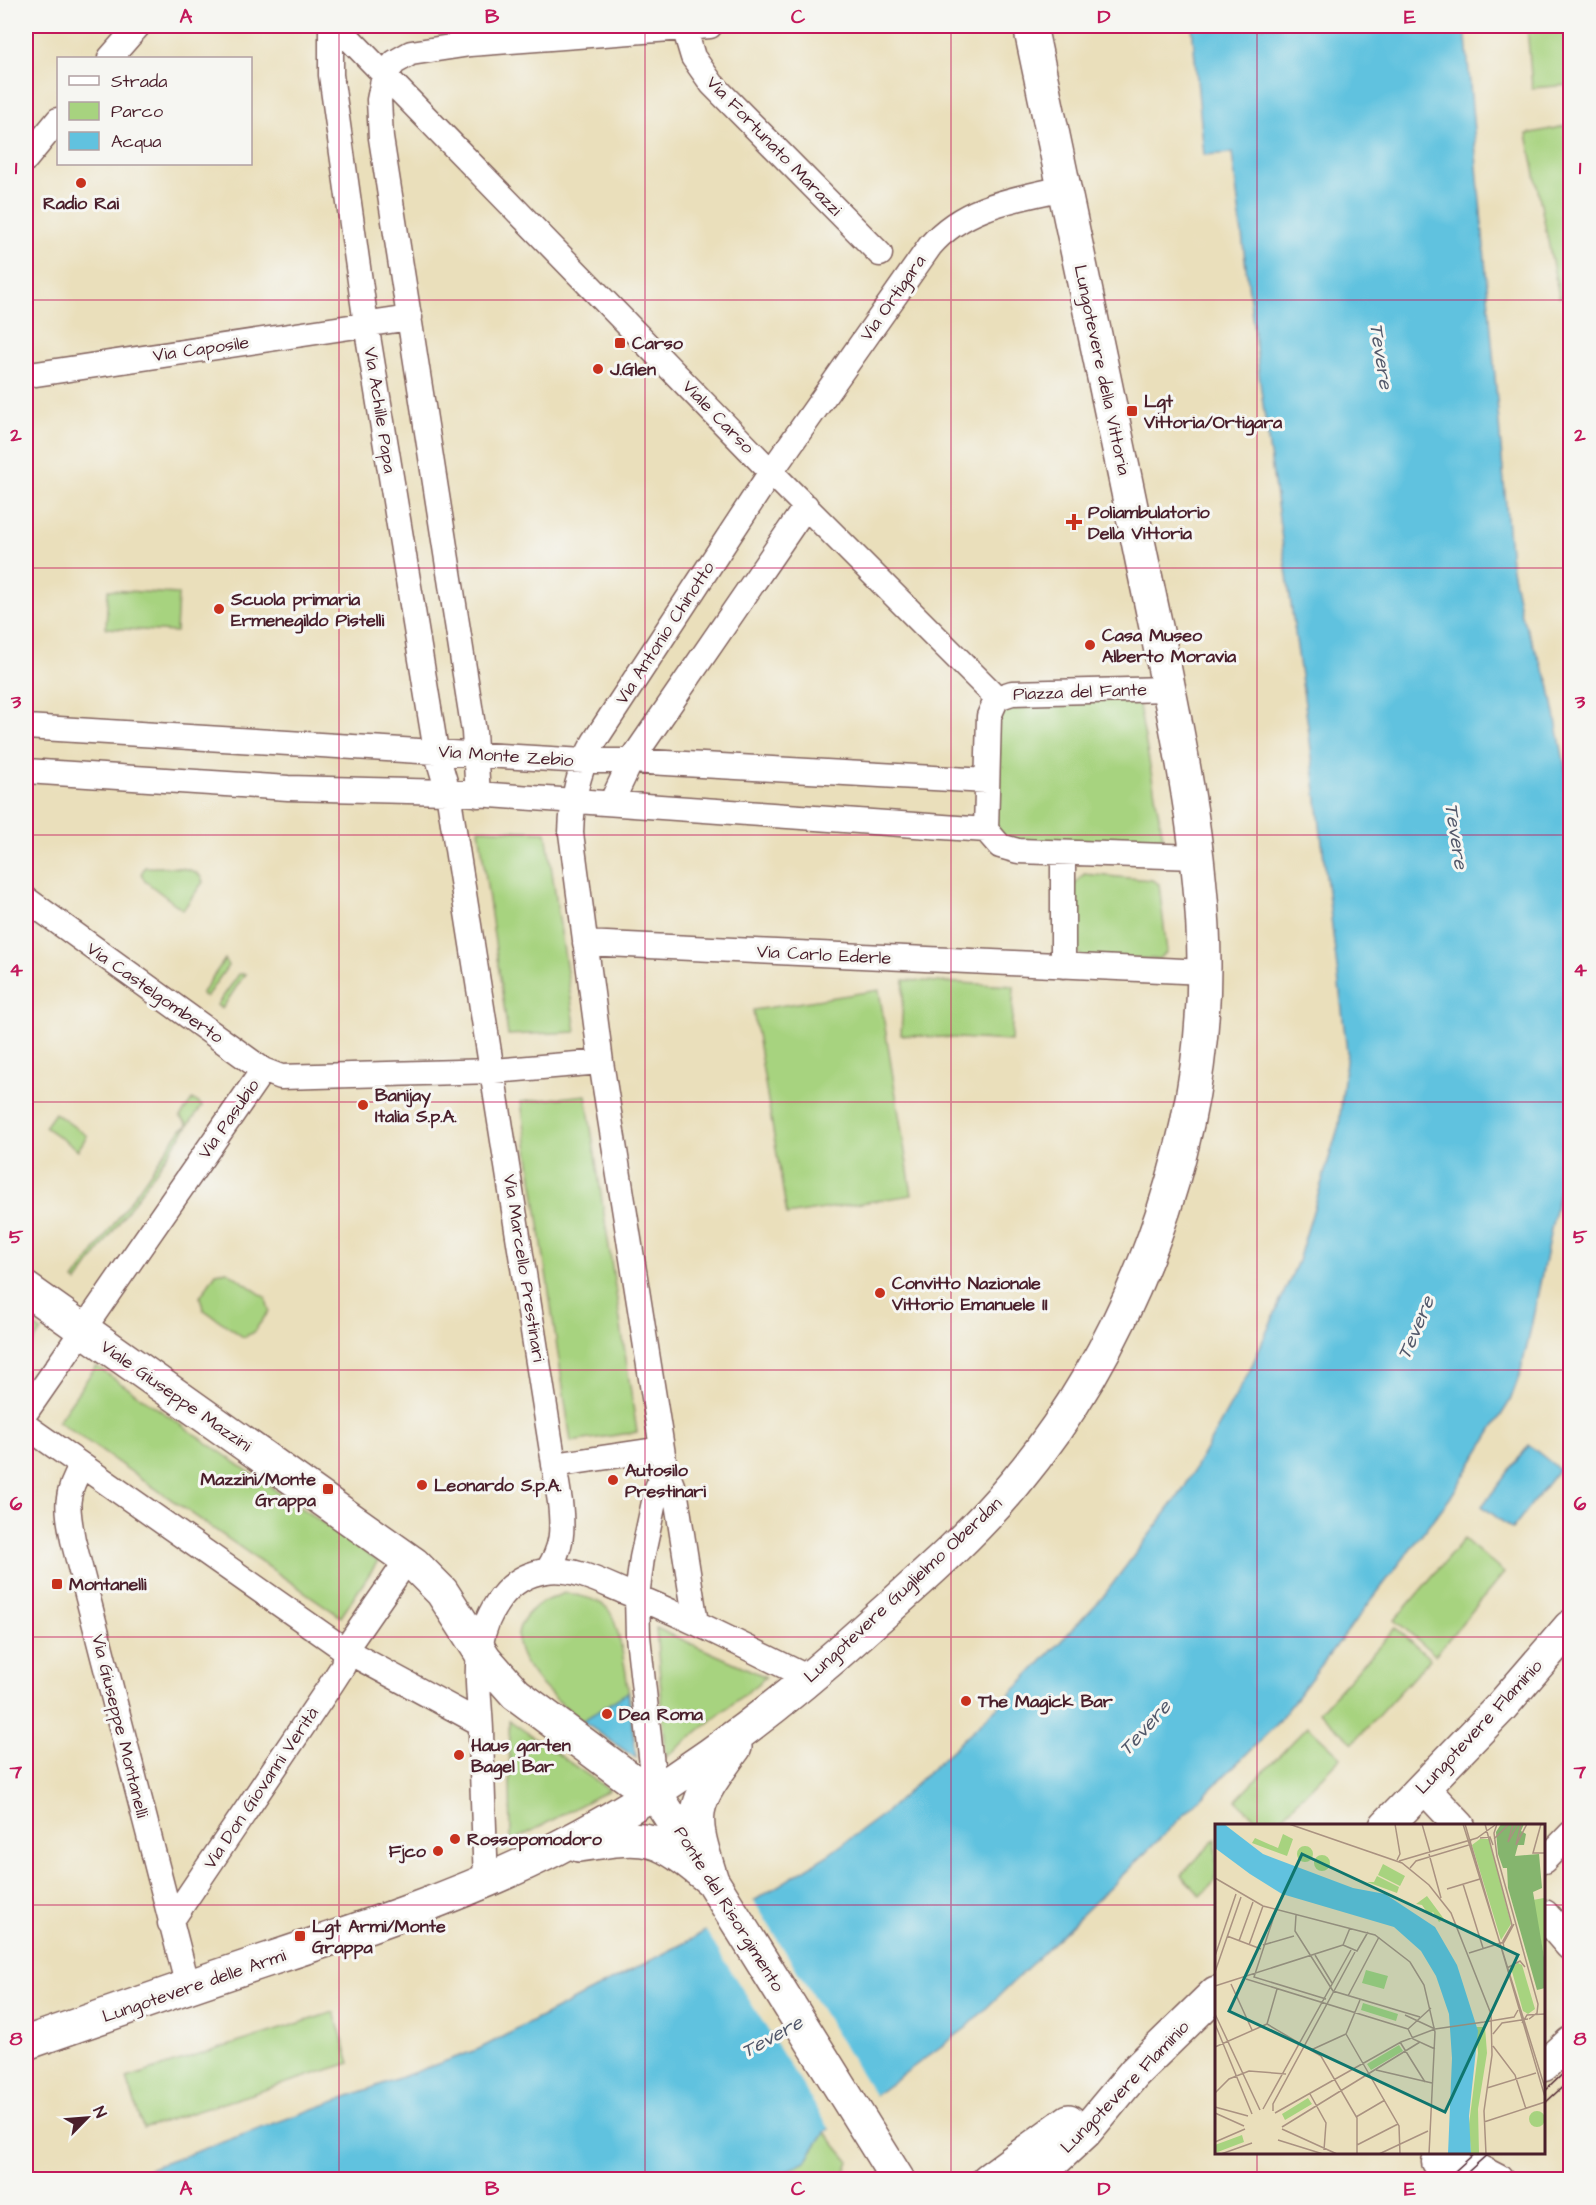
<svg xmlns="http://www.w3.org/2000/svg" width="1596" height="2205" viewBox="0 0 1596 2205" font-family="'Architects Daughter',sans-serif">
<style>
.green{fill:#a7d37f;stroke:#787955;stroke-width:1.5}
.water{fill:#61c2df;stroke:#567085;stroke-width:1.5}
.pier{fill:#eadfbb}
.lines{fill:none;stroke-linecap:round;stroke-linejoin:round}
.minor-casing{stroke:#82625d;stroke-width:27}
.tertiary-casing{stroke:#82625d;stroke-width:33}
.secondary-casing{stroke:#82625d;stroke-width:36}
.primary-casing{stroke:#82625d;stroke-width:36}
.minor{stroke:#fff;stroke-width:24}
.tertiary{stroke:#fff;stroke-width:30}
.secondary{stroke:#fff;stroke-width:33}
.primary{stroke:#fff;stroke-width:33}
.tram{stroke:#4a1f2b;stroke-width:1.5}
.grid{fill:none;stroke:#c2185b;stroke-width:1.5;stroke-opacity:0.55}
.poi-dot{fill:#c8321e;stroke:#f6f6f2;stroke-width:2}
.labels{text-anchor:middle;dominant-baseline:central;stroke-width:6;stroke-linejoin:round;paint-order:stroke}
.street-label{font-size:18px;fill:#4a1f2b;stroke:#f6f6f2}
.poi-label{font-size:18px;font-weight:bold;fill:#4a1f2b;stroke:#f6f6f2;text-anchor:start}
.water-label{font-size:20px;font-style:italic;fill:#52586a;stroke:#f6f6f2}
.inset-road{fill:none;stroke:#aa9281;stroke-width:1.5}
.view{fill:#0f766e;fill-opacity:0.15;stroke:#0f766e;stroke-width:3}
.inset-edge{fill:none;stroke:#4a1f2b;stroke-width:3}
.neatline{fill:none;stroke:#c2185b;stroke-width:2}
.grid-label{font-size:20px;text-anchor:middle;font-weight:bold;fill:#c2185b}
</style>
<rect width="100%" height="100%" fill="#f6f6f2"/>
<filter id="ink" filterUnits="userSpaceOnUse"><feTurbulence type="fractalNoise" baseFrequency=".0167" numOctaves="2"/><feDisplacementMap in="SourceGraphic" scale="12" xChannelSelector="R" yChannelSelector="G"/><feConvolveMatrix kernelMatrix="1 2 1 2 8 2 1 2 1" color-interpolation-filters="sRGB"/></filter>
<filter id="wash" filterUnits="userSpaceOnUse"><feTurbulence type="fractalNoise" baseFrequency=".008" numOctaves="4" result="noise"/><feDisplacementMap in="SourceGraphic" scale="24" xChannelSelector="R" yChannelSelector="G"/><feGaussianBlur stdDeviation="1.35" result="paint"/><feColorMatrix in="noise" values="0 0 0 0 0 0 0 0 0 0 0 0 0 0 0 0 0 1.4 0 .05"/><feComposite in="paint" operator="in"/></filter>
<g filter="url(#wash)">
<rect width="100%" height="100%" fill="#eadfbb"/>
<!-- green -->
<path class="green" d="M1527 26H1570V85L1532 88Z
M1570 125V295L1559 297 1527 134Z
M108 590 178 594 176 632 106 628Z
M1006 699 1138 700 1165 849 1007 841 991 828 996 707Z
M479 829 546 832 576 1032 508 1035Z
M145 867C161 868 198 863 203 882L183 910 145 881 141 874Z
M1084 874 1152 880 1159 884 1167 952 1158 959 1084 958 1072 947V887Z
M225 959 228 966 206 997 201 994Z
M239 974H245L222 1009 217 1005Z
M904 980 1014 986 1011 1041 901 1035Z
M879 990 912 1195 787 1215 753 1010Z
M586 1095 637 1432 571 1442 521 1102Z
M193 1099 202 1106 77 1282 74 1280 181 1129 186 1127 187 1123 180 1117Z
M55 1113 87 1136 78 1150 45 1127Z
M227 1271 266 1298 269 1311 253 1333 243 1337 203 1309 200 1297 216 1273Z
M26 1320 41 1331 26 1353Z
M96 1366 378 1561 341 1617 58 1421Z
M1464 1539 1504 1573 1435 1655 1395 1620Z
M565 1593C578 1595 594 1598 605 1606 624 1619 633 1731 636 1758 601 1733 465 1653 540 1604 547 1599 557 1596 565 1593Z
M656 1628 766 1677 666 1757V1753Z
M1396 1628 1430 1659 1353 1743 1319 1712Z
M509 1720 609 1790 511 1842Z
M1308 1726 1341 1757 1274 1825H1262L1236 1800Z
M1216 1839V1880L1201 1896 1181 1875Z
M334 2012 350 2063 143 2128 127 2078Z
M825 2132 849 2161 845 2172 849 2179 769 2180 805 2162Z"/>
<!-- water -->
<path class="water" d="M1192 26H1465L1511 564 1521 615 1549 683 1570 793V1137L1529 1337 1520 1374 1510 1401 1450 1498 1273 1728 966 2028 825 2132 805 2162 769 2180H118L479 2049 692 1939 828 1855 886 1812 1004 1701 1102 1598 1183 1490 1249 1372 1298 1261 1339 1125 1347 1052 1309 733 1261 390 1232 153 1204 155Z
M1529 1445 1559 1469 1512 1529 1482 1506Z
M628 1692 636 1758 582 1721Z"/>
<!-- pier -->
<path class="pier" d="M752 1898 876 2098 831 2131 704 1928Z"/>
</g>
<g filter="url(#ink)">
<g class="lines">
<defs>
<path id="minor" d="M331 26V75L366 324 436 751 448 792 560 1502C563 1530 563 1547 547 1571
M337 26 771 472 997 698
M684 27 693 57 712 84 880 254
M110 58 138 26
M26 159 58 120
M36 374 410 318
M1168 689 1012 693 997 698 989 716 986 830 1000 846 1018 851 1196 857
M26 727 584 761H631L987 781
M26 771 288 788 448 792 986 830
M478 795 474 732 381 138 379 100 384 75 395 62 411 53 470 44 710 26
M611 803 631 761 806 506
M26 899 263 1070 281 1077 494 1071 601 1062
M585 943 1204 972
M1063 966V853
M26 1412 263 1070
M26 1426 345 1650 480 1723
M554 1465 662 1449
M82 1466C64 1495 67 1508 73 1540L188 1987
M696 1623 676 1496 665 1467 601 1062 571 833C572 799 578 771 594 742L771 472 930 246C964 206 1015 199 1064 188
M655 1793 638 1636 637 1596 642 1558 657 1488 665 1467
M1544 1861 1570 1834
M486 1880C484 1830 482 1780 481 1730 480 1703 475 1674 480 1648 486 1612 507 1576 546 1571 573 1567 601 1582 625 1592 688 1617 749 1649 811 1679
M170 1923 332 1683 343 1666 345 1650 408 1559"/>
<path id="tertiary" d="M1424 1788 1460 1826
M1544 1915 1570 1945
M1544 2066 1570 2042
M1437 2162 1473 2167 1498 2180"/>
<path id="secondary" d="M26 1289 414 1564 442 1592 485 1659 516 1694 629 1778 655 1793 706 1872"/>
<path id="primary" d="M735 1747C691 1808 689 1809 712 1881L898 2180
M1386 1826 1501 1707 1570 1627
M579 1845C651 1834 656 1835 712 1881
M26 2043C106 2015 186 1987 267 1960 364 1928 464 1895 555 1849 667 1792 768 1717 861 1633 914 1585 970 1538 1015 1483 1132 1342 1205 1146 1204 962 1203 834 1169 691 1143 565 1106 385 1068 205 1030 26
M988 2180 1069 2121
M1033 2180 1085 2132 1135 2072 1216 1993"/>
</defs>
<!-- minor casing -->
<use href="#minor" class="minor-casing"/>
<!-- tertiary casing -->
<use href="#tertiary" class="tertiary-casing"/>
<!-- secondary casing -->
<use href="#secondary" class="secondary-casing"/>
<!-- primary casing -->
<use href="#primary" class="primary-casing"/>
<!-- minor -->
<use href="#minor" class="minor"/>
<!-- tertiary -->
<use href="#tertiary" class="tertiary"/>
<!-- secondary -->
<use href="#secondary" class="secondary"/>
<!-- primary -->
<use href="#primary" class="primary"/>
<!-- tram -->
<path class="tram" d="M1544 2092 1570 2067
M1544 2104 1570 2080
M1445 2180 1476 2152
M1459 2180 1490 2152"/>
</g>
</g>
<!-- grid -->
<path class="grid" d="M339 26V2180M645 26V2180M951 26V2180M1257 26V1826M26 300H1570M26 568H1570M26 835H1570M26 1102H1570M26 1370H1570M26 1637H1570M26 1905H1216M1544 1905H1570M1257 2152V2180"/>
<!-- markers -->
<g class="poi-dot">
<circle cx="81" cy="183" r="6"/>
<rect x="614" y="337" width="12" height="12" rx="3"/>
<circle cx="598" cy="369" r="6"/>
<rect x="1126" y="405" width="12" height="12" rx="3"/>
<path d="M1071 513h6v6h6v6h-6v6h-6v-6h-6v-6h6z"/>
<circle cx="219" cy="609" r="6"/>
<circle cx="1090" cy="645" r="6"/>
<circle cx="363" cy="1105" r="6"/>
<circle cx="880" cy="1293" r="6"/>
<circle cx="613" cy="1480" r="6"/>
<circle cx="422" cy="1485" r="6"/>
<rect x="322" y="1483" width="12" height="12" rx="3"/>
<rect x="51" y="1578" width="12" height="12" rx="3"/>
<circle cx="966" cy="1701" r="6"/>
<circle cx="607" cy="1714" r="6"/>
<circle cx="459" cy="1755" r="6"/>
<circle cx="455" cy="1839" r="6"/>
<circle cx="438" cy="1851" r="6"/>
<rect x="294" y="1930" width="12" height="12" rx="3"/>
</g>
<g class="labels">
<!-- street labels -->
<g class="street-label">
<text transform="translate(774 146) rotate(46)">Via Fortunato Marazzi</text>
<text transform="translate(893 298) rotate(-55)">Via Ortigara</text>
<text transform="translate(201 349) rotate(-8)">Via Caposile</text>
<text transform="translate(1102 370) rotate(78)">Lungotevere della Vittoria</text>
<text transform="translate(380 410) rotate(81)">Via Achille Papa</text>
<text transform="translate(718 417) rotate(46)">Viale Carso</text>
<text transform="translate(665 633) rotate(-57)">Via Antonio Chinotto</text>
<text transform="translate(1080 692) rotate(-2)">Piazza del Fante</text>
<text transform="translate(506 756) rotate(4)">Via Monte Zebio</text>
<text transform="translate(824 955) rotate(3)">Via Carlo Ederle</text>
<text transform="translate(155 993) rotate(35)">Via Castelgomberto</text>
<text transform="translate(229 1119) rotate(-55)">Via Pasubio</text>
<text transform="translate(524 1268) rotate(81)">Via Marcello Prestinari</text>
<text transform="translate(176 1396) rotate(35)">Viale Giuseppe Mazzini</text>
<text transform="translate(903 1590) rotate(-43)">Lungotevere Guglielmo Oberdan</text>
<text transform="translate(120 1726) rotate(76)">Via Giuseppe Montanelli</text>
<text transform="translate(1479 1727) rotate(-47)">Lungotevere Flaminio</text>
<text transform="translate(261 1788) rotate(-56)">Via Don Giovanni Verità</text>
<text transform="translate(729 1909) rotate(58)">Ponte del Risorgimento</text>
<text transform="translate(194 1986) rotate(-19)">Lungotevere delle Armi</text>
<text transform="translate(1125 2087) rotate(-46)">Lungotevere Flaminio</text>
</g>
<!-- poi labels -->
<g class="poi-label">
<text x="81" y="203" text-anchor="middle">Radio Rai</text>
<text x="632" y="343">Carso</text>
<text x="610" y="369">J.Glen</text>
<text x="1144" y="401">Lgt<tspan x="1144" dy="21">Vittoria/Ortigara</tspan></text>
<text x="1088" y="512">Poliambulatorio<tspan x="1088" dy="21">Della Vittoria</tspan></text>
<text x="231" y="599">Scuola primaria<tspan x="231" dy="21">Ermenegildo Pistelli</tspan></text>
<text x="1102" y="635">Casa Museo<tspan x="1102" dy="21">Alberto Moravia</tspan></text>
<text x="375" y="1095">Banijay<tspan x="375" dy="21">Italia S.p.A.</tspan></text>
<text x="892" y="1283">Convitto Nazionale<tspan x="892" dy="21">Vittorio Emanuele II</tspan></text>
<text x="625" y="1470">Autosilo<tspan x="625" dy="21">Prestinari</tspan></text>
<text x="316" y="1479" text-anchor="end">Mazzini/Monte<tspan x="316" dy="21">Grappa</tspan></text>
<text x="434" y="1485">Leonardo S.p.A.</text>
<text x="69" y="1584">Montanelli</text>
<text x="978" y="1701">The Magick Bar</text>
<text x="619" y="1714">Dea Roma</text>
<text x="471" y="1745">Haus garten<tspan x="471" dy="21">Bagel Bar</tspan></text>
<text x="467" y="1839">Rossopomodoro</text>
<text x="426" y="1851" text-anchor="end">Fjco</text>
<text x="312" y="1926">Lgt Armi/Monte<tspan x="312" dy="21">Grappa</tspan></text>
</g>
<!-- water labels -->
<g class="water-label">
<text transform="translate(1381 356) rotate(81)">Tevere</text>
<text transform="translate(1456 836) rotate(81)">Tevere</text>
<text transform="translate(1416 1328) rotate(-67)">Tevere</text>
<text transform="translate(1145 1728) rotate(-48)">Tevere</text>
<text transform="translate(772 2037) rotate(-29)">Tevere</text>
</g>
</g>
<!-- overview -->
<g transform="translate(1215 1824)">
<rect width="330" height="330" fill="#eadfbb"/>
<path d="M68 10 78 15 72 32 37 19 40 14 63 24ZM265 15H274L296 100 286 116 257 21ZM82 30a8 8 0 1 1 16 0a8 8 0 1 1-16 0ZM99 39a8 8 0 1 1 16 0a8 8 0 1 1-16 0ZM168 40 190 52 185 62 163 51ZM162 52 184 63 182 69 152 58H159ZM212 72 229 95 224 98 218 88 214 91 207 81 201 80ZM329 74 330 78V139L318 76ZM303 139 307 141 320 185 313 190 308 187 296 144ZM151 146 173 152 169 165 147 159ZM148 179 183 190 181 197 146 186ZM261 203H270L272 229 263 285 264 330H256L255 316H252L263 229ZM184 221 188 227 156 246 152 240ZM93 274 97 280 70 296 67 290ZM314 295a8 8 0 1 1 16 0a8 8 0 1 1-16 0ZM27 311 29 318 0 329V321Z" fill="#a7d37f"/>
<path d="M286 0H309L306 7 311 10 309 21H303L300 32 324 30 327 64 318 68 330 139V164L322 166 293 64 292 44H288L283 30 281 8Z" fill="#85b56e"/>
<path d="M0 0H9L48 30 138 64 170 70 220 103 242 141 263 207 254 292 256 330H233L237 234 234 190 221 152 206 127 179 103 67 70 35 50 0 24Z" fill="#61c2df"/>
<path class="inset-road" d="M74 0 187 39 214 61 236 89 276 190 277 231 269 287 271 330M180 0 185 30 182 36M207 0 215 28M248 0 330 264M250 0 330 273M270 0 297 101 288 117 289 125M282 0 279 9 282 32 323 180 322 189 314 195M298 0 293 18 303 0M306 0 301 21 312 0M326 0 318 29H330M265 14 275 13 278 21M279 15 294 0M214 30 226 74M184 37 262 14 280 1M195 44 201 37 254 21 256 16M0 54 48 82 160 111 195 138 209 161 220 208 214 330M248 60 268 124M232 65 265 55M61 86 39 153 111 175M81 91 80 107 118 167 205 193M12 112 46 125M24 117 38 78M34 121 48 82M48 121 79 112M128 121 142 127 153 108M128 121 135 104M254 129 289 118 299 100M100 131 117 159M0 132 21 70M292 144 305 137 310 143M0 148 26 73M31 155 193 205M16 160 37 206M0 162 128 121M133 172 164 113M0 190 45 286M190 191 220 205M269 198 299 193 303 186M307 199 312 191 330 190M0 200 37 290M52 200 106 232 142 294V330M52 200 62 165M193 205 198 215 220 225M193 205 216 184M131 210 184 302 185 330M131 210 145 176M278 210 287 199 313 195M185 218 210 258M278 222 300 251 311 285M0 223 52 200M96 226 131 210M161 246 217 259M272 264 321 249M0 269 14 255 34 247 71 250M95 270 111 299 109 326M0 283 33 292M48 285 136 126M58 287V280L140 128M0 289 29 302M60 289 186 218 220 205 269 198M141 293 170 276M269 298 330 278M67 303 205 218M67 305 122 330M63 316 108 330M0 318 30 305M142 321 183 300M6 330 37 319M164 330 213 307"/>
<path class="view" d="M87 30 303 131 230 288 14 187Z"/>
<rect width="330" height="330" class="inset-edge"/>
</g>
<!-- margin -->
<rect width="1596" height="2205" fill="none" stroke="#f6f6f2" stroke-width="66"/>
<!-- legend -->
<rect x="57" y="57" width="195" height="108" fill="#f6f6f2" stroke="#b1a0a2" stroke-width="1.5"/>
<rect x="69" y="76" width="30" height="9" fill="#ffffff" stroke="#b1a0a2" stroke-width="1.5"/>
<text x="111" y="87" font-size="18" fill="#4a1f2b">Strada</text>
<rect x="69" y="102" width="30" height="18" fill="#a7d37f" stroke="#b1a0a2" stroke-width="1.5"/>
<text x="111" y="117" font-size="18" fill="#4a1f2b">Parco</text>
<rect x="69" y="132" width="30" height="18" fill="#61c2df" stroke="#b1a0a2" stroke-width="1.5"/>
<text x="111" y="147" font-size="18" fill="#4a1f2b">Acqua</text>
<!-- north arrow -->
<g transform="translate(87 2118) rotate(65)" stroke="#f6f6f2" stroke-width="4.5" paint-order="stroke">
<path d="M0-4.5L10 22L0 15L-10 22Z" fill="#4a1f2b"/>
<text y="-9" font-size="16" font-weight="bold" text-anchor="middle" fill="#4a1f2b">N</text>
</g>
<rect x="33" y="33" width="1530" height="2139" class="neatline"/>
<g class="grid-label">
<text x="186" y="23">A</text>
<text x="492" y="23">B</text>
<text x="798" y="23">C</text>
<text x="1104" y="23">D</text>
<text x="1410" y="23">E</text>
<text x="16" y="174">1</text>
<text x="1580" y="174">1</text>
<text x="16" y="441">2</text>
<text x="1580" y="441">2</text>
<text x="16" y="708">3</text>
<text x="1580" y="708">3</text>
<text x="16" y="976">4</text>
<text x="1580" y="976">4</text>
<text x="16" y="1243">5</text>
<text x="1580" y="1243">5</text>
<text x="16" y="1510">6</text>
<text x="1580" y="1510">6</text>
<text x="16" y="1778">7</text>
<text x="1580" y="1778">7</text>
<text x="16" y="2045">8</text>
<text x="1580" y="2045">8</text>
<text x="186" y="2195">A</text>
<text x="492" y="2195">B</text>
<text x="798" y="2195">C</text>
<text x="1104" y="2195">D</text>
<text x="1410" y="2195">E</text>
</g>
</svg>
